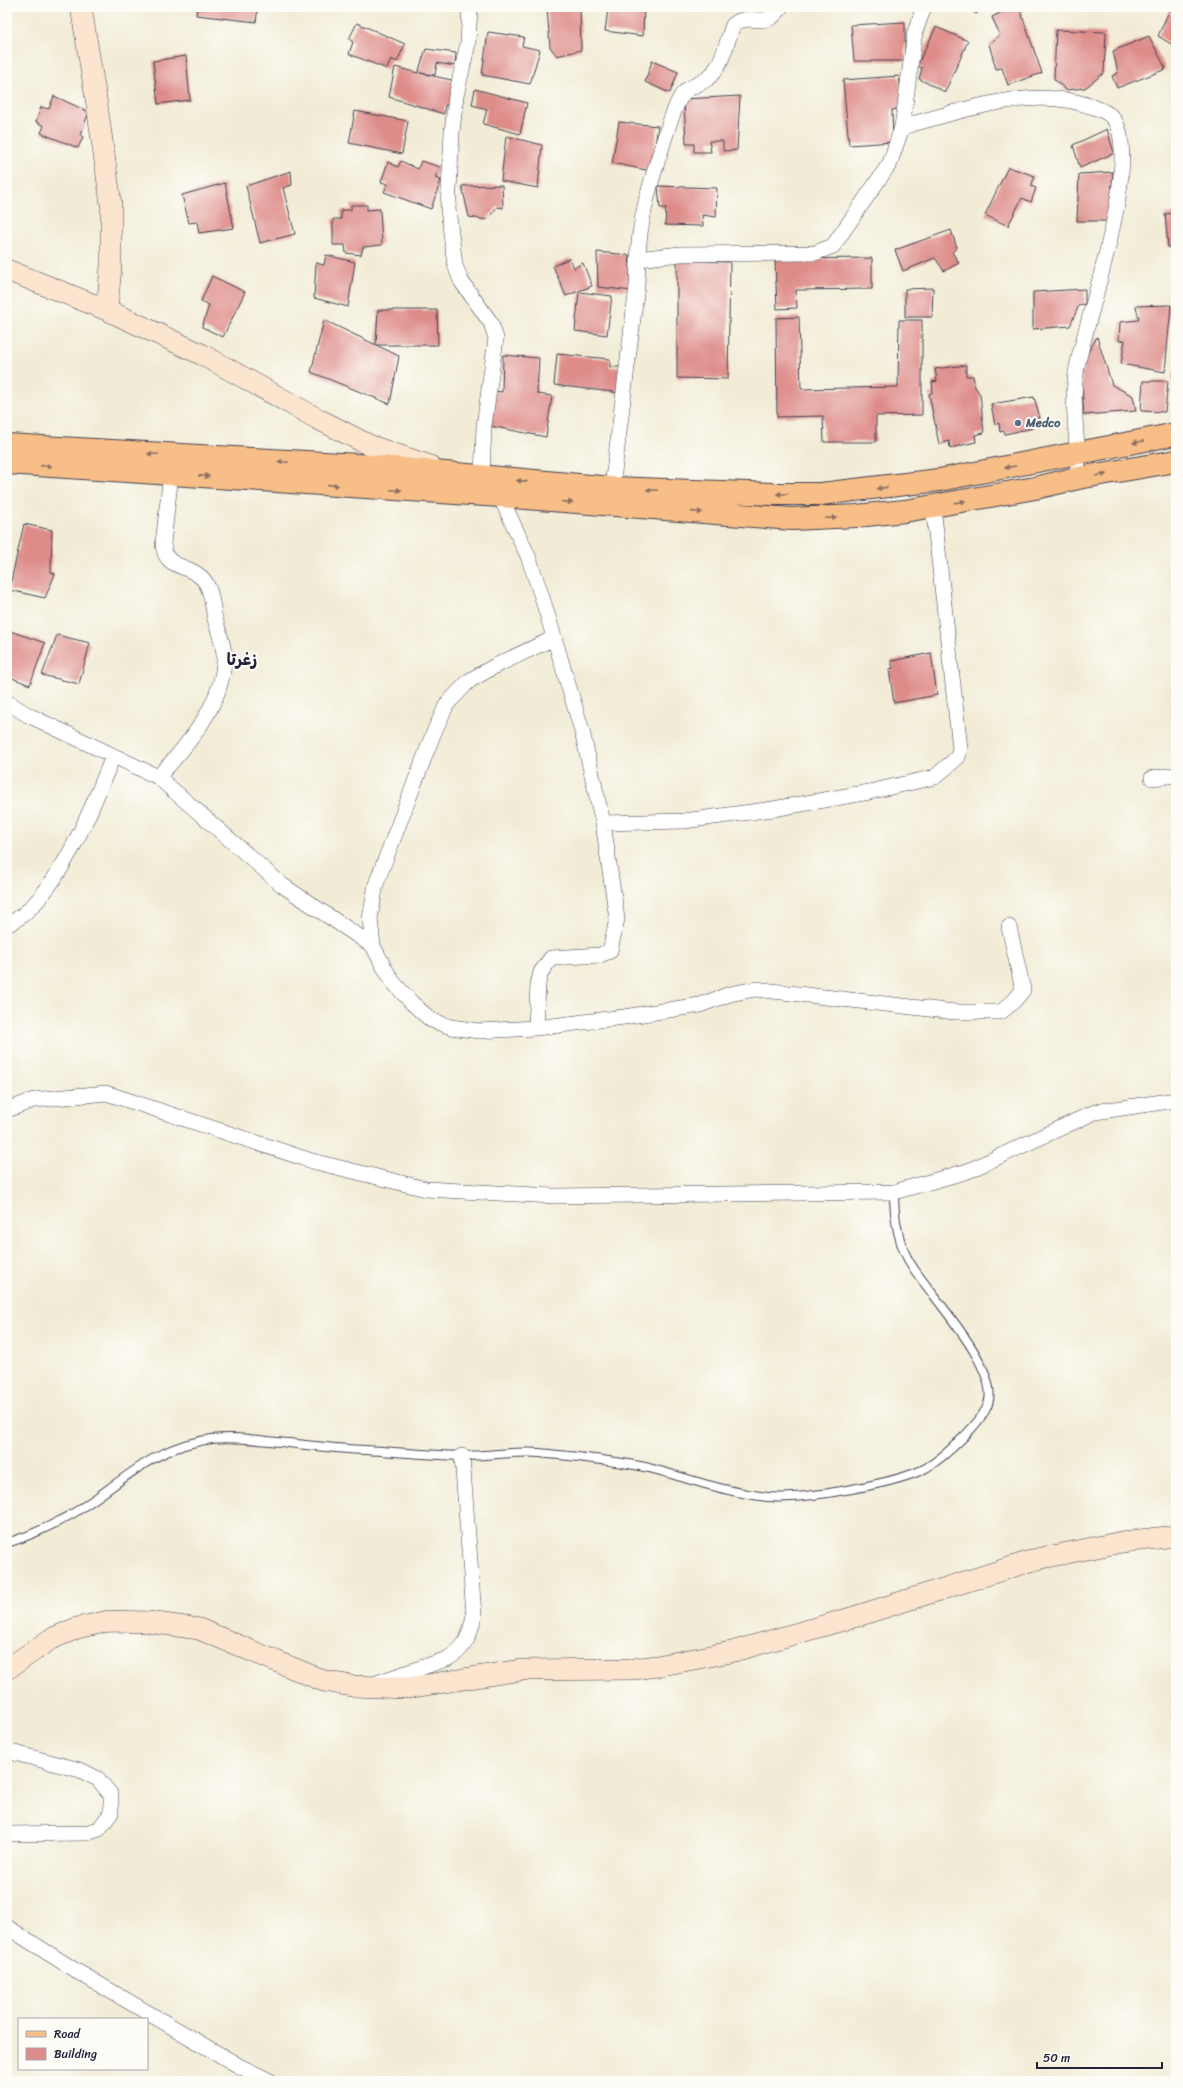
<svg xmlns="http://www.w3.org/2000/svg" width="1183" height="2088" viewBox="0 0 1183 2088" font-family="Sriracha,'Playpen Sans Arabic',sans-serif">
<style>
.building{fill:#de8c89}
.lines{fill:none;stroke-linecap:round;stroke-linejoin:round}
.lane-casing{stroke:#414052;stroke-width:10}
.street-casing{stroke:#414052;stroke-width:16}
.secondary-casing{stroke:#414052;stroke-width:22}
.primary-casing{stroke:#414052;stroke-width:24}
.lane{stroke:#fff;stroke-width:8}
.street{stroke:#fff;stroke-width:15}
.secondary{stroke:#fce5cf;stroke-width:21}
.primary{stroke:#f7be88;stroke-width:22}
.oneway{fill:#8c7062}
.service-dot{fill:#5c6f8a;stroke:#fdfcf7;stroke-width:1.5}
.labels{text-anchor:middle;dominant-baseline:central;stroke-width:4;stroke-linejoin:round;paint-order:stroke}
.service-label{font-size:12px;font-weight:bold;fill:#4e5e75;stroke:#fdfcf7;text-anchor:start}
.district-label{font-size:16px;font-weight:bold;fill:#22223b;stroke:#fdfcf7}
</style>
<rect width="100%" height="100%" fill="#fdfcf7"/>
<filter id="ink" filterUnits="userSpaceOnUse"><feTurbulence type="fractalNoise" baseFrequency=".025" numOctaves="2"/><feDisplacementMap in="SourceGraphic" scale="8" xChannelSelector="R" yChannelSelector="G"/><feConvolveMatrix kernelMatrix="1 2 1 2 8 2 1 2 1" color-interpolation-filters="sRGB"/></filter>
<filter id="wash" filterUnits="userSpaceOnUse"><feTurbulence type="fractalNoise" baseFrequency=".012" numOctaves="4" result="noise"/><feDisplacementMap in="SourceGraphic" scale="16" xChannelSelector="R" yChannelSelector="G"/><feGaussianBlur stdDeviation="0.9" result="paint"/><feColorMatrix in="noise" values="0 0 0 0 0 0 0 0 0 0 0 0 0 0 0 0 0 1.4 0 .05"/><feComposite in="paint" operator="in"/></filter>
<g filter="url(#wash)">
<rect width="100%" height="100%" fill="#f2ecd6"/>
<g id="blocks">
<!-- building -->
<path class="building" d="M197 7H258L256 22 196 15Z
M547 7H580L581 50 557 56 550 47Z
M631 7H644L643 36 605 31 608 9 629 11Z
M971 7H984L976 14Z
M1011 7H1019L1042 73 1008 85 1002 68 996 69 989 44 1000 35 992 17Z
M1171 7H1176V47L1158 36Z
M905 22V61H854L851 25Z
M357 23 405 44 397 62 391 59 387 69 349 54 353 42 349 39Z
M936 27 968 41 945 92 919 79 922 68 917 66Z
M1056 30 1106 32 1104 73 1085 88 1066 90 1054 79Z
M488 32 524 37 522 46 540 50 530 84 482 75Z
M1149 36 1166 69 1117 88 1112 76 1118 73 1113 51Z
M426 49 456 53 455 66 437 63 435 75 420 73 456 81 450 106 445 105 444 114 389 97 395 67 418 73Z
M186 56 190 100 158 104 153 61Z
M652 61 678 72 670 93 645 82Z
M899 76 903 108 892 110 893 142 849 145 843 80Z
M475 89 527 103 520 134 483 124 487 109 472 105Z
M54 96 89 112 80 135 83 137 78 148 41 133 44 126 36 122 41 107 49 109Z
M740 96 737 150 723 151V141H709L711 152H694V144H686L684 99Z
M355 111 408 121 402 154 349 143Z
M619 122 658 126 651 171 612 163Z
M1107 129 1114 153 1080 168 1073 145Z
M506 136 542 145 538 188 501 181Z
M401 161 418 169 421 161 440 167 435 178 441 180 431 209 384 192 388 184 381 182 388 162 398 167Z
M1008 167 1035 176 1031 186 1036 188 1031 202 1022 198 1008 226 985 215Z
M291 171 292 185 283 188 295 234 260 243 246 186Z
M1113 172 1109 221H1077L1079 174Z
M225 183 234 228 199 233 197 222 189 223 182 195Z
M502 185 503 208 497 207 487 220 469 217 462 186Z
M658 186 717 188 716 217 702 215 703 226 665 225 666 208H660Z
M351 205H367V210L380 209 382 245 363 247 361 255 346 253 345 245H333V219H341V210H351Z
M1176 213V247H1168L1165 214Z
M951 230 957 248 952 252 959 263 944 271 935 258 903 271 895 250Z
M597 252 629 255 632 291 598 287Z
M326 255 355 262 348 307 314 298 316 263 324 265Z
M570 258 574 268 583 263 592 286 566 296 553 266Z
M872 258V289L796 290 797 308 777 309 775 259Z
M677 261 730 262 728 379 677 378Z
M212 276 245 292 223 337 202 327 209 305 201 301Z
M933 288 932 317H905V289Z
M1085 289V304L1079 305 1070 326 1033 329V292Z
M579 292 612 296 607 335 575 331Z
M1171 305 1165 372 1121 364 1125 340 1119 341 1120 322 1139 320 1136 306Z
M378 310H437L438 345H376Z
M799 317 801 389 898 387 899 320H922V415L876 416V442H824L823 416 777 417 776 318Z
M324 320 399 356 390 404 311 372Z
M1097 337 1112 385 1133 396 1136 411 1084 415 1081 373 1084 372 1083 361Z
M557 354 610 359V367H624L621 393 554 385Z
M503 355 539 358 537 394 552 396 546 437 490 426 495 391 502 392Z
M966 365V376H973L975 387 980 394 984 433 975 435 976 442 950 448 949 441 939 444 929 394 933 392 932 382 937 381 935 369Z
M1176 372V407L1173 408V373Z
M1143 381H1168L1165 412 1141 411Z
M1034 397 1040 418 1035 419 1037 423 1033 424V428L1005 434 1004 431 1000 432 999 423 995 425 991 404Z
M24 524 52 530 51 572 55 574 45 598 9 590Z
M7 630 45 643 30 685 7 676Z
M57 635 90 643 79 684 42 675Z
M931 653 937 695 894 703 889 669 893 668 891 661Z"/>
</g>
</g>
<g filter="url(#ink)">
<use href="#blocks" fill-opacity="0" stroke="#414052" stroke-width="1"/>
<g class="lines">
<defs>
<path id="lane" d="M7 1543C30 1536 51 1526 72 1514 120 1485 152 1446 212 1439 237 1436 263 1441 289 1443 314 1446 340 1449 366 1450 398 1452 431 1455 463 1456 488 1456 515 1451 540 1453 576 1457 613 1460 649 1468 688 1478 727 1493 768 1497 802 1500 896 1484 926 1468 943 1458 982 1423 988 1404 1001 1369 931 1296 912 1266 898 1245 894 1217 894 1192"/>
<path id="street" d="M470 7 468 43 456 96 452 132 448 209 455 265 461 281 491 323 496 338 484 426 482 477
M902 127C960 111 1034 84 1093 107 1099 109 1108 113 1112 117 1145 153 1086 319 1077 367 1070 402 1079 443 1078 478
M638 259C639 220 650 184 662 147 667 130 672 113 680 98 686 87 697 86 707 79 723 66 726 43 733 25 750 10 766 32 781 7
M612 488 637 286 638 259 680 254 815 253 833 246 890 163 902 127 915 32 924 7
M500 496 528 556 542 597 582 731 603 823 684 821 773 809 869 792 935 777 958 757 960 748 933 506
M554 638 495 666 469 681 447 704 434 732 376 884 370 919 373 946 384 967 393 982 412 1003 431 1020 451 1027 479 1031 536 1028 624 1017 700 1005 730 994 755 989 955 1012H1001L1014 1001 1023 990 1009 927
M7 702 28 715 158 777 282 885 373 946
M158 777C188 745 226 701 224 654 223 642 218 630 215 619 212 606 212 588 202 578 187 563 164 570 163 543L171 474
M1152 778 1176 775
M7 925C56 902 94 804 113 756
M536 1028 538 984 541 972 551 958 600 955 610 951 617 919 603 823
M7 1110 34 1100 106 1093 312 1161 426 1189 553 1196 894 1192 968 1171 1095 1112 1176 1100
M373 1684 447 1659C466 1648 470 1636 474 1615L462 1456
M7 1751 80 1770 98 1779 111 1795V1813L99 1829 86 1833 7 1834
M7 1927 78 1972 239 2066 270 2081"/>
<path id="secondary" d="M81 7 97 105 111 204V266L107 310
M7 270 107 310 203 355 318 419 371 446 430 466
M7 1669 51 1639 77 1628 109 1621 149 1622 199 1629 324 1681 352 1686 407 1688 521 1670 633 1669 657 1666 731 1652 854 1617 1037 1559 1122 1542 1176 1536"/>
<path id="primary" d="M7 445 359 465 612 488 773 494H821L939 480 1176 434
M7 463 500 496 792 519 856 516 905 511 1035 488 1078 478 1176 461"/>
</defs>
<!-- lane casing -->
<use href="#lane" class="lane-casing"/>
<!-- street casing -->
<use href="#street" class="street-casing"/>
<!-- secondary casing -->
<use href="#secondary" class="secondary-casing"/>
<!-- primary casing -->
<use href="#primary" class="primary-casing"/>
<!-- lane -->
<use href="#lane" class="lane"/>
<!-- street -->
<use href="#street" class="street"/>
<!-- secondary -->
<use href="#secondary" class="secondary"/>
<!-- primary -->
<use href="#primary" class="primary"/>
</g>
<!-- one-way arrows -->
<defs><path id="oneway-solid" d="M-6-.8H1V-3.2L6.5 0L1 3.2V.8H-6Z"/></defs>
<g class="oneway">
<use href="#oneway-solid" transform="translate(1138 442) rotate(169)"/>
<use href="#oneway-solid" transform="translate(153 454) rotate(-177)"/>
<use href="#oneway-solid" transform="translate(283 462) rotate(-177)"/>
<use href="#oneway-solid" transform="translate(46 466) rotate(4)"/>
<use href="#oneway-solid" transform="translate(1010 467) rotate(169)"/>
<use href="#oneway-solid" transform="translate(1101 475) rotate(-9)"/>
<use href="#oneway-solid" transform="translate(204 476) rotate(4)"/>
<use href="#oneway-solid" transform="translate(522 481) rotate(-175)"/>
<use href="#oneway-solid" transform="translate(333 485) rotate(4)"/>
<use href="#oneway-solid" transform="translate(882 488) rotate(172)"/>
<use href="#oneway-solid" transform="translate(396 490) rotate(3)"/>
<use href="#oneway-solid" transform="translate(652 490) rotate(-178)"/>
<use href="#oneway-solid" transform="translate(782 494) rotate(180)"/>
<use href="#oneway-solid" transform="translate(567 502) rotate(5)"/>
<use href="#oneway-solid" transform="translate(960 502) rotate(-10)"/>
<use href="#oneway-solid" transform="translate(697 512) rotate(4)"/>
<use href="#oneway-solid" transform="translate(831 518) rotate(-3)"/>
</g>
</g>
<!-- markers -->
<circle class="service-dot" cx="1018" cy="423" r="4"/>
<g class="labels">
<!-- service labels -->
<g class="service-label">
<text x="1026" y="423">Medco</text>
</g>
<!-- district labels -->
<g class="district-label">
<text x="242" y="659">زغرتا</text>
</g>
</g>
<!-- margin -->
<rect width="1183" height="2088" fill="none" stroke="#fdfcf7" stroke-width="24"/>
<!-- legend -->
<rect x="18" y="2018" width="130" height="52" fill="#fdfcf7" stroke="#a5a5ac"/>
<rect x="26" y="2031" width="20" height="6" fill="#f7be88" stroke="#a5a5ac"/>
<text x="54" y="2038" font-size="12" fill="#22223b">Road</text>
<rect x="26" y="2048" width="20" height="12" fill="#de8c89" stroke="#a5a5ac"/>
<text x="54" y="2058" font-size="12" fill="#22223b">Building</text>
<!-- scale -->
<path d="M1037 2062v6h125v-6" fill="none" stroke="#22223b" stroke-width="2"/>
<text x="1043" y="2062" font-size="12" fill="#22223b" stroke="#fdfcf7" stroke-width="3" paint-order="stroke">50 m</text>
</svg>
